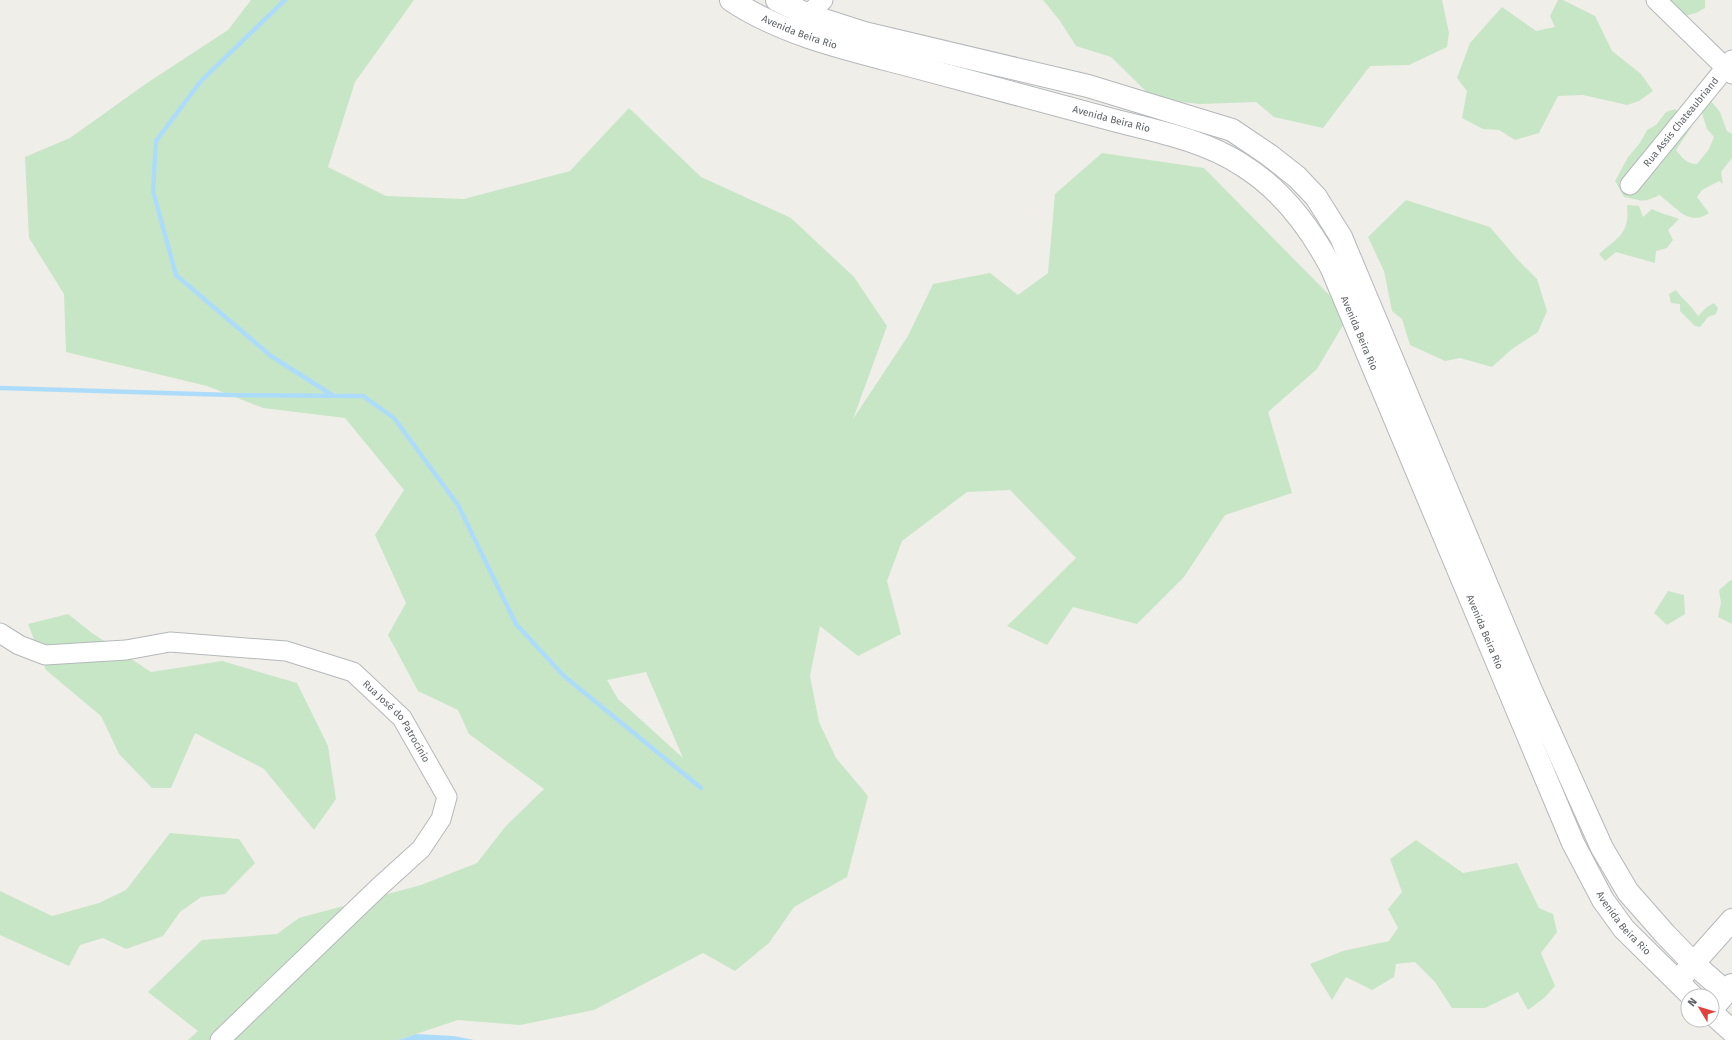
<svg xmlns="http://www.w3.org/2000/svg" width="1732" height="1040" viewBox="0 0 1732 1040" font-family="'Fira Sans',sans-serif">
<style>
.green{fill:#c7e6c6;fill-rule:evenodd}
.water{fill:#addcfb}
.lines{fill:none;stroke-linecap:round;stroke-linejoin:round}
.stream{stroke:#addcfb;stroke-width:4.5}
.minor-casing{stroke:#b5b8bb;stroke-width:21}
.tertiary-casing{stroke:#b5b8bb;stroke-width:24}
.secondary-casing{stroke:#b4b7bb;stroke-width:24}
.minor{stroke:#fff;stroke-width:19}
.tertiary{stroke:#fff;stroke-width:22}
.secondary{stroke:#fff;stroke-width:22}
.labels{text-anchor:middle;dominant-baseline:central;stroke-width:4;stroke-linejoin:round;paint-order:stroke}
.street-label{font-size:10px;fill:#5f6367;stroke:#fff}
</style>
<rect width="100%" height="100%" fill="#f0eee8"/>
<!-- green -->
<path class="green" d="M251 0H414L355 82 328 167 386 196 464 199 570 171 629 108 701 177 791 218 854 277 887 326 853 419 908 336 933 284 990 273 1018 295 1048 273 1055 194 1102 153 1204 168 1349 315 1317 369 1268 412 1292 493 1225 515 1184 577 1137 624 1073 607 1047 645 1007 626 1076 558 1010 490 967 492 902 541 887 581 901 634 858 656 820 626 810 676 819 722 836 758 868 796 847 877 794 907 769 943 735 971 703 953 594 1010 520 1025 458 1020 398 1040H188L198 1031 148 992 202 940 277 934 299 918 421 885 477 863 505 827 544 789 469 734 458 710 418 691 388 635 406 603 375 535 404 490 345 418 263 408 207 386 66 352 64 294 29 238 25 157 70 138 147 83 228 30ZM646 672 683 758 618 699 607 680Z
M1043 0H1442L1449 33 1447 47 1409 65 1370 66 1323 128 1274 117 1256 102 1200 104 1154 99 1111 57 1076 46 1060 21Z
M1558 0H1563L1595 16 1612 51 1641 74 1653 91 1639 101 1627 105 1583 95 1558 96 1539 133 1515 140 1499 130 1483 129 1462 118 1467 91 1457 78 1470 43 1502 7 1536 31 1555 27 1550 16Z
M1666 0H1705V8L1696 13 1684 16Z
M1710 100 1720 112 1727 131 1732 134V158L1721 172 1723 184 1719 181 1702 190 1697 197 1709 213C1688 228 1675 205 1659 195 1643 204 1641 200 1624 197L1615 181 1628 157 1640 143 1647 130 1656 125 1666 112 1675 109 1686 117 1692 126 1676 150C1682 158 1687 164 1697 164L1709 149 1714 137 1707 129 1702 113Z
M1406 200 1490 227 1518 260 1537 279 1547 311 1538 332 1512 349 1492 367 1460 358 1445 361 1410 345 1402 319 1392 311 1384 271 1368 237Z
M1627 205 1639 206 1643 217 1652 209C1661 214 1670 215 1679 219L1668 230 1673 240 1667 248 1656 251 1655 263 1616 252 1605 261 1599 254C1619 237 1630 233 1627 205Z
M1676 290C1683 300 1692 306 1698 316L1707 307 1714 303 1718 308 1716 314 1708 317 1700 327 1695 326 1680 311V304L1671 303 1669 294Z
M1731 580 1732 581V624L1718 617 1721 603 1719 590Z
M1668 591 1684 595 1685 614 1667 625 1654 613Z
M68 614 92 633 151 672 222 661 297 683 328 746 336 799 314 830 264 769 195 733 171 788H152L119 754 101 716 46 670 28 624Z
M170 833 239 839 255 863 225 894 201 897 180 912 163 936 126 949 103 938 80 945 69 966 0 935V891L52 916 99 903 126 890Z
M1416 840 1463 873 1517 863 1539 908 1553 914 1557 932 1541 953 1555 986 1544 998 1528 1010 1518 992 1485 1008H1452L1435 982 1415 962 1396 964 1394 977 1372 990 1346 977 1332 1000 1310 964 1343 951 1389 941 1398 928 1388 909 1402 892 1390 859Z"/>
<!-- water -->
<path class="water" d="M416 1034 454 1036 474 1040H398Z"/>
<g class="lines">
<!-- stream -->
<path class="stream" d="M285 0 201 81 156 141 153 191 176 275 271 356 332 395
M0 388 231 395 363 396 394 418 458 505 516 624 564 676 701 788"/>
<defs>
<g id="minor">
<path d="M1656 0 1732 74"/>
<path d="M808 15 823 0"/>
<path id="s1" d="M1630 185 1732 60"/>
<path id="s2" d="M0 633 19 645 45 655 126 650 170 642 286 651 353 672 402 718 447 797 441 819 421 849 379 887 220 1040"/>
</g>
<path id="tertiary" d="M1712 1013 1732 1031"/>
<g id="secondary">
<path id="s3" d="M731 0C785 36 851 50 912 66 979 84 1046 102 1113 120 1156 131 1204 140 1242 165 1281 189 1311 229 1332 269L1573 843 1603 900 1624 929 1692 996"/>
<path d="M777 0 808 15 864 33 1088 86 1232 130 1269 155 1297 177 1316 197 1341 237 1530 688 1602 848 1628 892 1665 934 1694 964 1726 992"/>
<path d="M1684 974 1732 920"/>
<path d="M1712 1009 1732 985"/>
</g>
</defs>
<!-- minor casing -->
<use href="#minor" class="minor-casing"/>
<!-- tertiary casing -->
<use href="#tertiary" class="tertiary-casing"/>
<!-- secondary casing -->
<use href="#secondary" class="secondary-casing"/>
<!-- minor -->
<use href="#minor" class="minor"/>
<!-- tertiary -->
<use href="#tertiary" class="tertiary"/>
<!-- secondary -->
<use href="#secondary" class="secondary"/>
</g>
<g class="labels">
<!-- street labels -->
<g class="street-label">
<text stroke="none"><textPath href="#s3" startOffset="76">Avenida Beira Rio</textPath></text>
<text stroke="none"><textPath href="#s3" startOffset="400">Avenida Beira Rio</textPath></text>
<text stroke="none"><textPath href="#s1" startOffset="81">Rua Assis Chateaubriand</textPath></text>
<text stroke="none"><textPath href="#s3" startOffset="748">Avenida Beira Rio</textPath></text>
<text stroke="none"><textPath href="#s3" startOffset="1072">Avenida Beira Rio</textPath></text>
<text stroke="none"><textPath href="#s2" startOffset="429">Rua José do Patrocínio</textPath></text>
<text stroke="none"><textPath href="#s3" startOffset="1396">Avenida Beira Rio</textPath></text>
</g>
</g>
<!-- north arrow -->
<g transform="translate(1700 1008) rotate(308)"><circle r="19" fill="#ffffff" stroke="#bfc1c2"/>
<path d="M0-3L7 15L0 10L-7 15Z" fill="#e2423c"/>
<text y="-6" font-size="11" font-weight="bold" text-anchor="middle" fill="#5f6367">N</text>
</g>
</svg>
